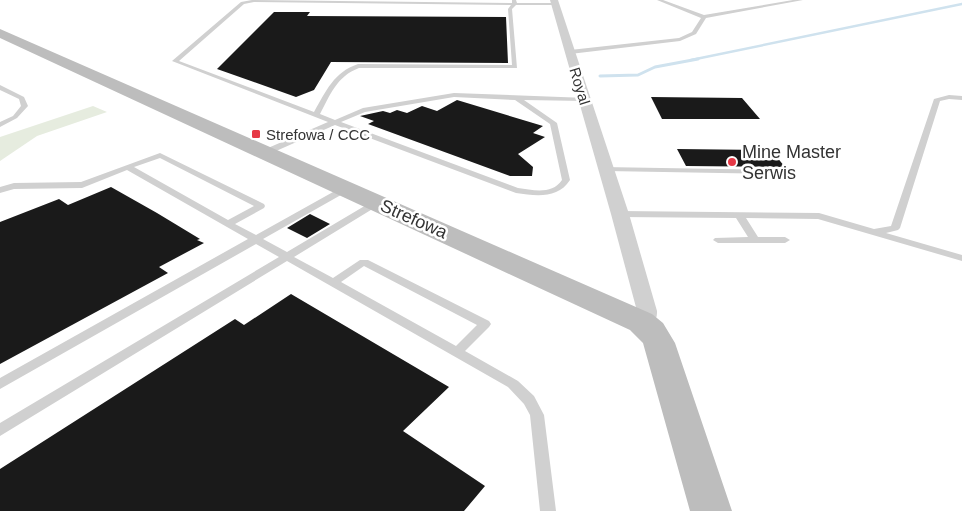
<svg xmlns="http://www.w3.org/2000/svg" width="962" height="511" viewBox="0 0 962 511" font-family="Arial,sans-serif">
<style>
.green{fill:#e6ecdf}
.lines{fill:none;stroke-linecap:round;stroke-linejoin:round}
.stream-far1{stroke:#cfe2ee;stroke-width:2.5}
.stream{stroke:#cfe2ee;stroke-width:3}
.building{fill:#1a1a1a}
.lane{fill:#d0d0d0;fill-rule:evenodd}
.street{fill:#d0d0d0;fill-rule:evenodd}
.secondary{fill:#bdbdbd;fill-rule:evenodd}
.poi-dot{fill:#e63946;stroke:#fff;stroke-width:2}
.labels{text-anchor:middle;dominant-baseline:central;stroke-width:5;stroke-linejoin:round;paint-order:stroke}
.far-street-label{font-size:15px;fill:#333;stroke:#fff}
.far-poi-label{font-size:15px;fill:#333;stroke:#fff;text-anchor:start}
.poi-label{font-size:18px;fill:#333;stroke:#fff;text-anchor:start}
.street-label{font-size:18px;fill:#333;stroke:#fff}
</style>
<rect width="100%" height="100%" fill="#fff"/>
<!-- green -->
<path class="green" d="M93 106 107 112 37 136 0 161V137Z"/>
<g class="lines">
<!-- stream-far1 -->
<path class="stream-far1" d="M691 60 962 4"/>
<!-- stream -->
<path class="stream" d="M600 76 638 75 655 67 698 59"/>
</g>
<!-- building -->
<path class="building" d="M274 12H310L307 16 506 17 508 63 331 62 314 90 296 97 217 69Z
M651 97 742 98 760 119H662Z
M457 100 543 126 533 133 545 137 518 154 533 167 532 176H510L368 124 374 121 360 116 383 111 390 113 397 110 407 113 422 106 437 111Z
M677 149 771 150 785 167 686 166Z
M111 187 157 213 200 239 197 240 204 243 159 267 168 273 0 364V222L59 199 68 205Z
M310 214 330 224 307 238 287 228Z
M291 294 449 387 403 431 485 486 464 511H0V469L235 319 244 325Z"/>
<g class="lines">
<!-- lane -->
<path class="lane" d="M252 0 512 3V0H516L517 3H558L556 5H516L512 9 517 68H359C337 76 330 95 320 114L335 120 363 108 454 93 587 98 588 99 585 101 524 100 557 123 570 180C558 199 536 196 516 193L335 125 267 155H261V151L328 122 172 61 241 2ZM254 2 511 5 508 9 512 65 358 64C334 72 326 91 314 112L179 61 244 4ZM454 97 515 100 550 124 562 180C552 195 533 190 518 188L341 122 365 112Z
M657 0H663L704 15 793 0H803L706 18 696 34 680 41 570 54 567 52 570 50 679 38 692 32 701 18Z
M0 85 24 97 28 106 17 118 0 127V122L13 116 21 106 19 99 0 90Z
M949 95 962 96V100L949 99 940 101 900 228 898 230 886 233 962 255V261L818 219 746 218 758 237H785L790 240 785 243H718L713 240 715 238 748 237 736 218 620 217 615 214 620 211 819 213 874 229 891 226 934 99Z
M160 153 264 204 265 206 264 208 235 224 256 235 342 187H348L349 189 348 191 263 239 287 252 373 201H379L380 203 379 205 294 257 333 278 360 260H368L489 321 491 324 489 327 465 351 518 381 534 396 544 415 556 511H540L530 415 524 404 508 387 287 261 0 436V423L279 257 256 244 0 389V378L248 239 127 170 82 188 14 189 0 193V187L14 183 81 182ZM160 158 254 206 228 220 134 167ZM364 266 477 325 456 346 341 282Z
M603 167 778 170 782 172 778 174 606 171H603Z"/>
<!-- street -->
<path class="street" d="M550 0H558L629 214 657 311C658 325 645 331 633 327L630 322 637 311 611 214Z"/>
<!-- secondary -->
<path class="secondary" d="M0 29 652 314 663 323 675 343 732 511H690L643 343 630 330 0 38Z"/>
</g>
<!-- markers -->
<g class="poi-dot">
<rect x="251" y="129" width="10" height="10" rx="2.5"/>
<circle cx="732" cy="162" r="5"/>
</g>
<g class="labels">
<!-- far-street labels -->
<g class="far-street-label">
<text transform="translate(580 86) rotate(73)">Royal</text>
</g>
<!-- far-poi labels -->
<g class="far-poi-label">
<text x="266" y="134">Strefowa / CCC</text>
</g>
<!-- poi labels -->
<g class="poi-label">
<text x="742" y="152">Mine Master<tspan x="742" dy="21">Serwis</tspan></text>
</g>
<!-- street labels -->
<g class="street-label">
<text transform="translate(414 219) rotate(24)">Strefowa</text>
</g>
</g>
</svg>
